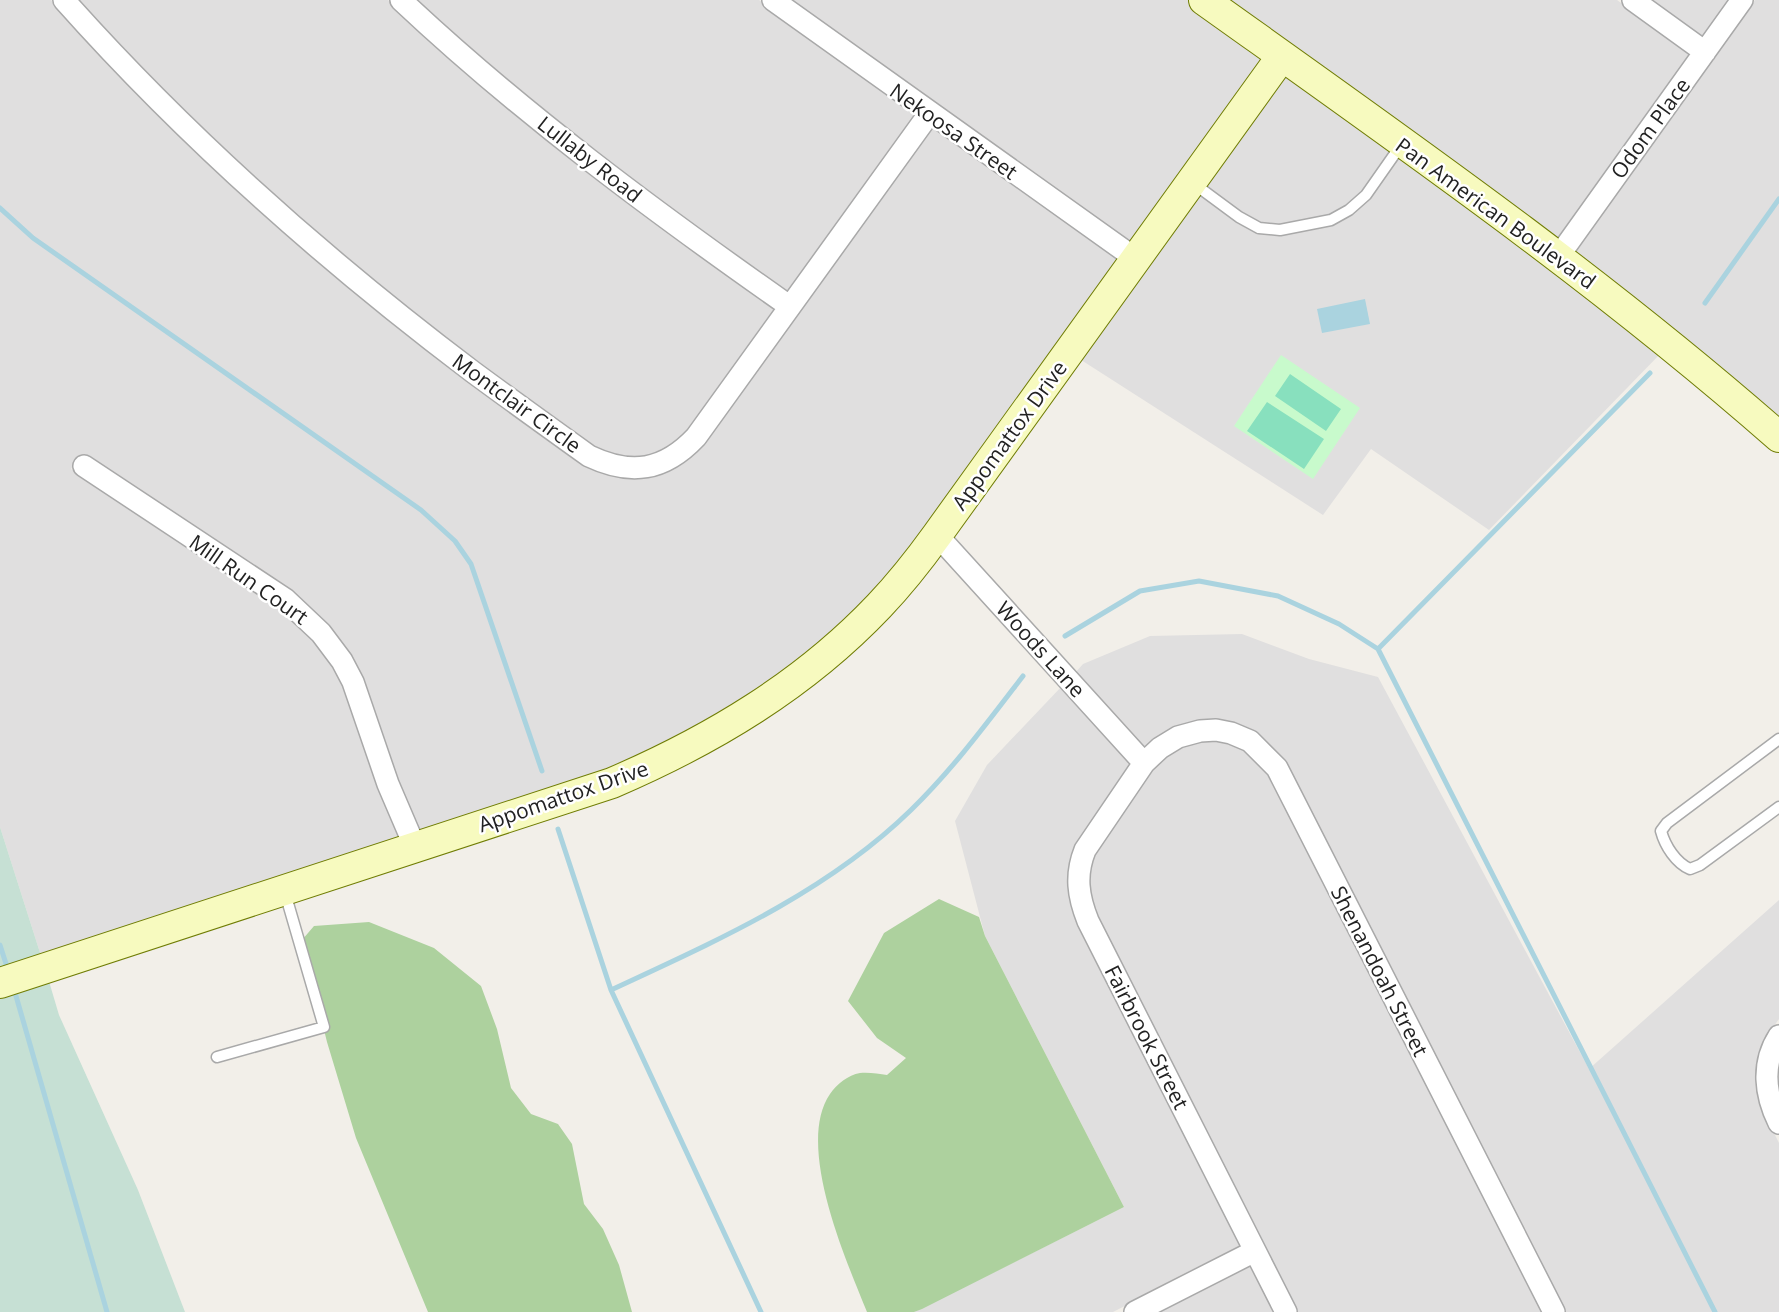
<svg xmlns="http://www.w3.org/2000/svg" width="1779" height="1312" viewBox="0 0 1779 1312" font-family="'Open Sans',sans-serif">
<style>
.residential{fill:#e0dfdf}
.forest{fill:#add19e}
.wetland{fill:#c6e0d4}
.park{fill:#c8facc}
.pitch{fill:#88e0be}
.water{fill:#aad3df}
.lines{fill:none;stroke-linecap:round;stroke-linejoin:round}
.stream{stroke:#aad3df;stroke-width:5}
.lane-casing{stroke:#a9a9a9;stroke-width:13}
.street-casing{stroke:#a9a9a9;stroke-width:24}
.secondary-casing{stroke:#707d05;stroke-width:32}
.lane{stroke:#fff;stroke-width:10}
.street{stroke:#fff;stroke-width:21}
.secondary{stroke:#f7fabf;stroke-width:30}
.labels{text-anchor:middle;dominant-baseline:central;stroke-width:5;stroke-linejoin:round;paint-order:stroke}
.street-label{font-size:21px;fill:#222;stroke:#fff}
</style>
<rect width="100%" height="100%" fill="#f2efe9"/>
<!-- residential -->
<path class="residential" d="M0 0H51L82 35 584 463 663 473 691 457 704 443 932 127 1122 261 895 574 806 660 665 750 420 835 398 782 362 679 290 592 81 454 71 469 279 606 302 626 323 650 344 685 403 841 42 959 0 827Z
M76 0H388L428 38 776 308 678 442 662 452 644 458H623L594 448 479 365 409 311 298 218 194 122Z
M415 0H759L915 115 786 293 606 161 532 103Z
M788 0H1189L1269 57 1133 246Z
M1220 0H1617L1691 54 1555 243Z
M1648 0H1730L1702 39Z
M1755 0H1779V425L1571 255Z
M1285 69 1663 351 1489 530 1371 449 1323 515 1078 358Z
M1242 634 1309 659 1378 677 1589 1069 1779 900V1019L1766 1037 1759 1057 1756 1074 1757 1093 1763 1111 1779 1143V1312H1565L1286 765 1235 725 1144 749 1075 673 1083 664 1150 636Z
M1062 686 1131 764 1075 846 1068 875 1073 908 1242 1246 1113 1312H914L1124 1207 985 936 955 821 987 765Z
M1216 739 1245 749 1269 773 1544 1312H1296L1097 918 1091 903 1087 878 1094 854 1152 770 1167 755 1183 746 1203 740Z
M1251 1264 1275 1312H1157Z"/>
<!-- forest -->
<path class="forest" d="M939 899 979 917 985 936 1124 1207 922 1309 914 1312H867C846 1260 795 1145 830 1094 837 1084 848 1075 860 1073 869 1072 879 1074 887 1075L906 1058 877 1038 848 1001 884 933Z
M369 922 434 948 481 986 497 1029 511 1088 531 1114 558 1124 572 1144 584 1204 603 1229 619 1265 632 1312H428L356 1138 327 1042 302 940 314 926Z"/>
<!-- wetland -->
<path class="wetland" d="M0 827 42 959 0 973Z
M48 978 59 1015 138 1190 185 1312H0V994Z"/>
<!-- park -->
<path class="park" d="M1281 355 1360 408 1313 479 1234 426Z"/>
<!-- pitch -->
<path class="pitch" d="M1290 374 1341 409 1326 431 1275 396Z
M1267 402 1324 439 1304 469 1247 431Z"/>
<!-- water -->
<path class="water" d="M1365 299 1370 324 1322 333 1317 309Z"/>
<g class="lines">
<!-- stream -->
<path class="stream" d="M0 208 33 238 421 510 455 541 471 564 542 771
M1705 303 1779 199
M1065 636 1140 591 1199 581 1278 596 1339 624 1378 649 1715 1312
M1378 649 1650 373
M558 829 611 990 761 1312
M0 945 8 970
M14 989 107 1312
M611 990C716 941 826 893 911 810 953 769 987 723 1023 676"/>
<defs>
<path id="lane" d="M1193 183 1239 217 1259 228 1280 230 1331 220 1349 210 1366 195 1401 145
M1779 739 1667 823 1661 831C1665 846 1676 863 1690 869L1700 865 1779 807
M217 1057 324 1027 285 893"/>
<path id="street" d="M64 0C186 137 326 261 473 372 511 400 550 428 589 456 631 476 664 471 696 437L929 114
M401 0C521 113 655 212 789 306
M773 0 1136 259
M1633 0 1705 52
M1558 257 1742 0
M84 466 285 599 321 633 342 661 353 682 388 784 415 847
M937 535 1144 763
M1779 1036C1761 1064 1765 1095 1779 1123
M1135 1312 1255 1251
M1286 1312 1088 921C1078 896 1075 875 1085 850L1144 763 1160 748 1178 737 1200 731 1216 730 1231 733 1250 741 1277 768 1554 1312"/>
<path id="secondary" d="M1204 0C1400 140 1598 278 1779 437
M0 983 612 783C712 740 804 685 879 606 900 584 919 560 937 535L1282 56"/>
</defs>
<!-- lane casing -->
<use href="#lane" class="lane-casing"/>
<!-- street casing -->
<use href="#street" class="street-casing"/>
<!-- secondary casing -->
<use href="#secondary" class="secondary-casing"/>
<!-- lane -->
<use href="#lane" class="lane"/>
<!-- street -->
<use href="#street" class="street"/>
<!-- secondary -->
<use href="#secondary" class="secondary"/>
</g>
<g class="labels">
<!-- street labels -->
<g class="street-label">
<text transform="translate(1650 128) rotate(-54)">Odom Place</text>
<text transform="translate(954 131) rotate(35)">Nekoosa Street</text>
<text transform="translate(590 159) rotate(38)">Lullaby Road</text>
<text transform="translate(1496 213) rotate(36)">Pan American Boulevard</text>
<text transform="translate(517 403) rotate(36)">Montclair Circle</text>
<text transform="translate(1009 435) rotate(-54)">Appomattox Drive</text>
<text transform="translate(249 579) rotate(35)">Mill Run Court</text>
<text transform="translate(1041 649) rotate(48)">Woods Lane</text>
<text transform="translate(563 796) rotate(-19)">Appomattox Drive</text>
<text transform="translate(1380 971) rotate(63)">Shenandoah Street</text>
<text transform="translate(1147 1037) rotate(63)">Fairbrook Street</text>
</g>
</g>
</svg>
